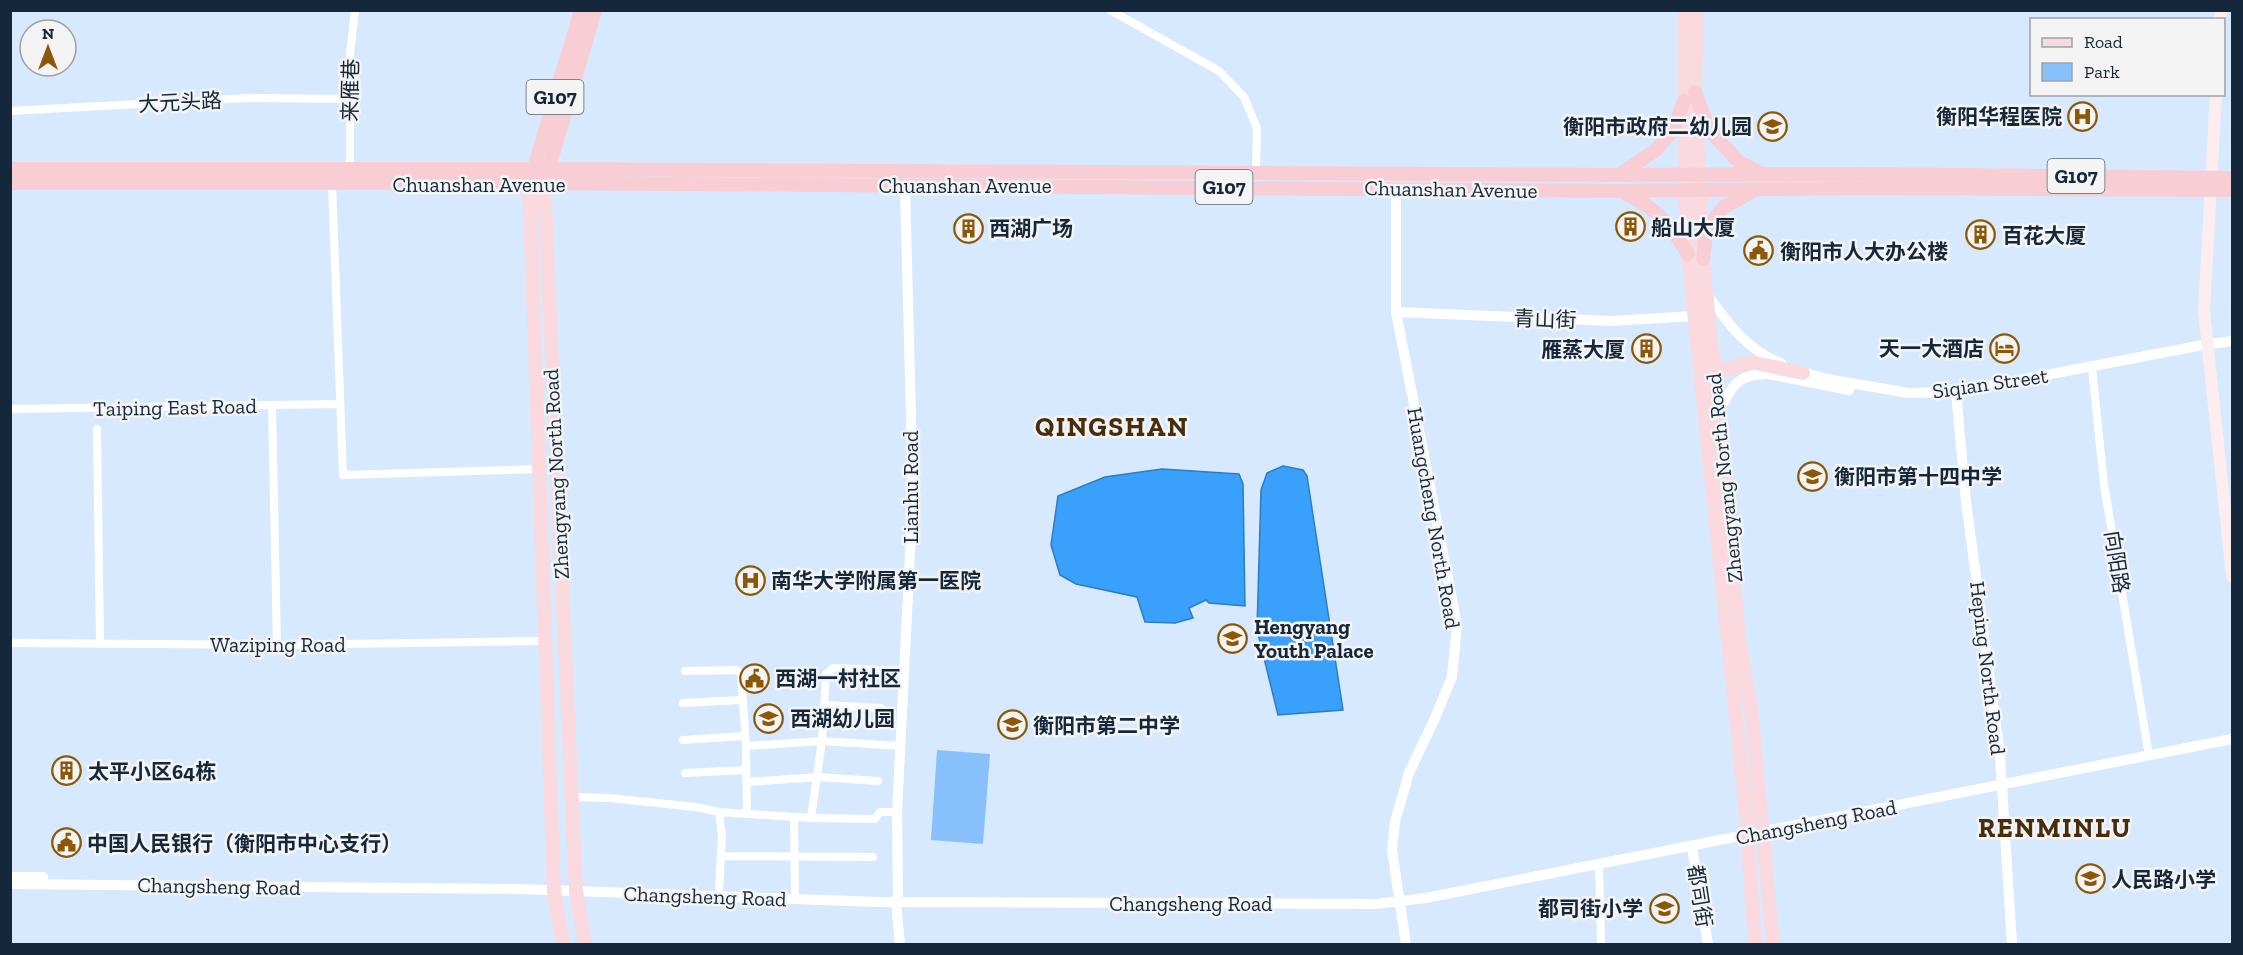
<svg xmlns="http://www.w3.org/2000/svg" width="2243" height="955" viewBox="0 0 2243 955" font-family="'Zilla Slab','Noto Sans SC',serif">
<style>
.green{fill:#87c0fa}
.water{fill:#39a0fb;stroke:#2e7cc1;stroke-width:1.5}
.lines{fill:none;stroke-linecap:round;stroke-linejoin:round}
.minor{stroke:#fff;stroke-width:8}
.tertiary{stroke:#fff;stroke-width:10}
.secondary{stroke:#fdedef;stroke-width:12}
.primary{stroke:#fadadf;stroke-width:14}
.trunk{stroke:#f8ced4;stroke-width:14}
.labels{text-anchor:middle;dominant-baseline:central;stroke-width:5;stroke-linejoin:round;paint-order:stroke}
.shield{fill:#f4f4f4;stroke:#586572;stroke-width:1.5}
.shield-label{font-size:20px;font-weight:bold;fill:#15283b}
.street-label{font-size:21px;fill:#15283b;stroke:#f4f4f4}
.poi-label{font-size:21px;font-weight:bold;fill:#15283b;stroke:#f4f4f4;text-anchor:start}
.district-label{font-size:27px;font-weight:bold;letter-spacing:1.5px;fill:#472d0b;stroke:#f4f4f4}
</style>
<rect width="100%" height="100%" fill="#d6e9fe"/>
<!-- green -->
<path class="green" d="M937 750 990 754 983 844 931 840Z"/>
<!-- water -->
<path class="water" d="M1283 466 1303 470 1307 476 1343 710 1278 715 1257 630 1261 490 1267 473Z
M1162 469 1239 474 1243 484 1245 606 1209 603 1206 600 1189 608 1193 618 1175 623 1145 622 1137 597 1076 584 1060 575 1051 545 1058 496 1105 477Z"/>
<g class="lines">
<!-- minor -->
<path class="minor" d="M1110 10 1219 71 1244 97 1257 128 1256 172
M10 111 249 98 350 99
M350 169V54L355 10
M332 184 343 475 539 469
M2092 368 2104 484 2149 756
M272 405 277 645
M10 409 339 404
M97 429 100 644
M10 643 277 645 546 641
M685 671 736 670 741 673 746 746 747 814
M683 703 742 700
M824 705 881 708
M683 740 745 736
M746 746 822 741 900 746
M685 773 746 770
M746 782 818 777 878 781
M571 797 610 798 696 807 719 812 811 818 875 819 880 812H897
M794 817 795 893
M811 818 822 741 826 674 833 668 904 671
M721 856 873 857
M1599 865 1601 944
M719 890 722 836 719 812"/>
<!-- tertiary -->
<path class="tertiary" d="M1396 188V312L1457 625 1452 677 1435 718 1409 773 1395 822 1392 850 1406 944
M1707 294C1728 324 1747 350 1782 364
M1396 312 1611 321 1694 316
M1796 370 1827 379 1908 393 1956 392 2203 345 2232 341
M1956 392 1966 502 2000 755 2012 944
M1719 413C1730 387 1738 373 1769 374L1849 390
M1692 847 1708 944
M10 877H43
M10 884 520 889 876 902 1376 904 1426 898 2232 739
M900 944 896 902 898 896 897 812 913 495 905 185"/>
<!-- secondary -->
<path class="secondary" d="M2220 20 2221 10
M2216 94 2204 311 2232 576"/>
<!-- primary -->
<path class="primary" d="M1684 10 1685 190 1688 254 1746 814 1755 944
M1697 10 1695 92 1703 259 1740 646 1751 708 1773 944
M529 183 554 891 563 944
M544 183 576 891 585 944
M1713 358 1722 372 1747 363H1755L1803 373"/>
<!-- trunk -->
<path class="trunk" d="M1695 92 1709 130 1739 162 1761 174
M10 169H549L1619 175 1862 174 2232 178
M532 175 581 10
M547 175 595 10
M1619 175 1656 150 1673 130 1684 101
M10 183H544L1621 191 1863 188 2232 190
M1623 192C1658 210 1667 220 1688 254
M1703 259 1707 228 1724 207 1753 191"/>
</g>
<!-- icons -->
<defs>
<symbol id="hospital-ring" viewBox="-11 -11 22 22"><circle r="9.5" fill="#f4f4f4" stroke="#8c5807" stroke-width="1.5"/><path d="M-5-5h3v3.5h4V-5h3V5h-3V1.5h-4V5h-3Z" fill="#8c5807"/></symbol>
<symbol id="school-ring" viewBox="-11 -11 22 22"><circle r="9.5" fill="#f4f4f4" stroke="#8c5807" stroke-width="1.5"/><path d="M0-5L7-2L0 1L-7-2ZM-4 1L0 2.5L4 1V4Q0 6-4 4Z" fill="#8c5807"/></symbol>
<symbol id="building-ring" viewBox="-11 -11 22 22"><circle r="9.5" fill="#f4f4f4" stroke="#8c5807" stroke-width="1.5"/><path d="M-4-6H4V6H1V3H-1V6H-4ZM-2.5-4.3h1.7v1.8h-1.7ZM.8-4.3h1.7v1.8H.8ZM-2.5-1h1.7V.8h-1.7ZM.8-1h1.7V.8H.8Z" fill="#8c5807"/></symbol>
<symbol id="civic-ring" viewBox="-11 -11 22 22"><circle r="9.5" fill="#f4f4f4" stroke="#8c5807" stroke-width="1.5"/><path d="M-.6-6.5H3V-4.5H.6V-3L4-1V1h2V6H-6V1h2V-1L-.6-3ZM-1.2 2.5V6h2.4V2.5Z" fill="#8c5807"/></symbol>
<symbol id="hotel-ring" viewBox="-11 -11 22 22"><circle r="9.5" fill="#f4f4f4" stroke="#8c5807" stroke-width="1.5"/><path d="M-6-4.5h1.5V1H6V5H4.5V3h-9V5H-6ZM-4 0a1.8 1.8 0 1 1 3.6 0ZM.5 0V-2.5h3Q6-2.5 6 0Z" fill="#8c5807"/></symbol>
</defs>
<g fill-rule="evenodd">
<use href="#hospital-ring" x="2066" y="100" width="33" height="33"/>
<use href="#school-ring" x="1756" y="110" width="33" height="33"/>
<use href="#building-ring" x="1614" y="210" width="33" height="33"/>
<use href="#building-ring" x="952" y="212" width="33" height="33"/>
<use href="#building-ring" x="1964" y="218" width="33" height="33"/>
<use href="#civic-ring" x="1742" y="234" width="33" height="33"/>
<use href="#hotel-ring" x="1988" y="332" width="33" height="33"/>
<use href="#building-ring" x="1630" y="332" width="33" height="33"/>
<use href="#school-ring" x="1796" y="460" width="33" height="33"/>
<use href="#hospital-ring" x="734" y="564" width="33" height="33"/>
<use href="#school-ring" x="1216" y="622" width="33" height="33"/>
<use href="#civic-ring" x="738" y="662" width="33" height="33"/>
<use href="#school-ring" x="752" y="702" width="33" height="33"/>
<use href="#school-ring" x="996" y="708" width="33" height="33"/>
<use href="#building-ring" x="50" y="754" width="33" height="33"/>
<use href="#civic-ring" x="50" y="826" width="33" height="33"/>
<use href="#school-ring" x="2074" y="862" width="33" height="33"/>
<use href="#school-ring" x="1648" y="892" width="33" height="33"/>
</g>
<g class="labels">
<!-- shield labels -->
<g class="shield">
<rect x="526.5" y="80" width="57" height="34" rx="4.5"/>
<rect x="2047.5" y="159" width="57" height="34" rx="4.5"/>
<rect x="1195.5" y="170" width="57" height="34" rx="4.5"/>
</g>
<g class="shield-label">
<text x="555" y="97">G107</text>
<text x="2076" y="176">G107</text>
<text x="1224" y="187">G107</text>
</g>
<!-- street labels -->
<g class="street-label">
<text transform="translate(350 90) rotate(-89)">来雁巷</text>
<text transform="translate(180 102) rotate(-3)">大元头路</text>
<text x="479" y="184">Chuanshan Avenue</text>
<text x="965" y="185">Chuanshan Avenue</text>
<text transform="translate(1451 189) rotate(1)">Chuanshan Avenue</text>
<text transform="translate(1545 319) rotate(2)">青山街</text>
<text transform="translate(1990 383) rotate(-8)">Siqian Street</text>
<text transform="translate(175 407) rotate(-1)">Taiping East Road</text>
<text transform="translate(556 474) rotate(-93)">Zhengyang North Road</text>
<text transform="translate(1724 478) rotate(-96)">Zhengyang North Road</text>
<text transform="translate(910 487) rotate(-90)">Lianhu Road</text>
<text transform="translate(1434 518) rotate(80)">Huangcheng North Road</text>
<text transform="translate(2117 562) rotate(81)">向阳路</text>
<text x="278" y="644">Waziping Road</text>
<text transform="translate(1988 668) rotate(83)">Heping North Road</text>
<text transform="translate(1816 822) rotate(-11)">Changsheng Road</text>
<text transform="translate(219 886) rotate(1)">Changsheng Road</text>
<text transform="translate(705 896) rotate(2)">Changsheng Road</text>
<text transform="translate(1700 896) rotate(81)">都司街</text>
<text x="1191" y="903">Changsheng Road</text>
</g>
<!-- poi labels -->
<g class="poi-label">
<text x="2062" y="116" text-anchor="end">衡阳华程医院</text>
<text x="1752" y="126" text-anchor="end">衡阳市政府二幼儿园</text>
<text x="1651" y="227">船山大厦</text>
<text x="989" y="228">西湖广场</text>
<text x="2002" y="235">百花大厦</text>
<text x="1780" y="251">衡阳市人大办公楼</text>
<text x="1984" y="348" text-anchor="end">天一大酒店</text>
<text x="1625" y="349" text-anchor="end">雁蒸大厦</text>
<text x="1834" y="476">衡阳市第十四中学</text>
<text x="771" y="580">南华大学附属第一医院</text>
<text x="1254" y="626">Hengyang<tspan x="1254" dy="24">Youth Palace</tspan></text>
<text x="775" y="678">西湖一村社区</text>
<text x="790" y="718">西湖幼儿园</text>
<text x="1033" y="725">衡阳市第二中学</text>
<text x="88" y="771">太平小区64栋</text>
<text x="87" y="843">中国人民银行（衡阳市中心支行）</text>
<text x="2111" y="879">人民路小学</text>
<text x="1643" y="908" text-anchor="end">都司街小学</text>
</g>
<!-- district labels -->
<g class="district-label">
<text x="1112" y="427">QINGSHAN</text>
<text x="2055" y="828">RENMINLU</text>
</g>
</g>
<!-- border -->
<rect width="2243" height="955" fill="none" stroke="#15283b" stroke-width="24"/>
<!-- legend -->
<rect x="2030" y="18" width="195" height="78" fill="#f4f4f4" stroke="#9ba2aa" stroke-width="1.5"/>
<rect x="2042" y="38" width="30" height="9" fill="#fadadf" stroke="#9ba2aa" stroke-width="1.5"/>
<text x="2084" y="48" font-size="18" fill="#15283b">Road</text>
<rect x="2042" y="63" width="30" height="18" fill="#87c0fa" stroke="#9ba2aa" stroke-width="1.5"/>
<text x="2084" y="78" font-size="18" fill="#15283b">Park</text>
<!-- north arrow -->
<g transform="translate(48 48)"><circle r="28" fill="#f4f4f4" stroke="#9ba2aa" stroke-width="1.5"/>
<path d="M0-4.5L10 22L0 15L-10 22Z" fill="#8c5807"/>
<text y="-9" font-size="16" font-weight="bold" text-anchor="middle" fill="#15283b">N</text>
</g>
</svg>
